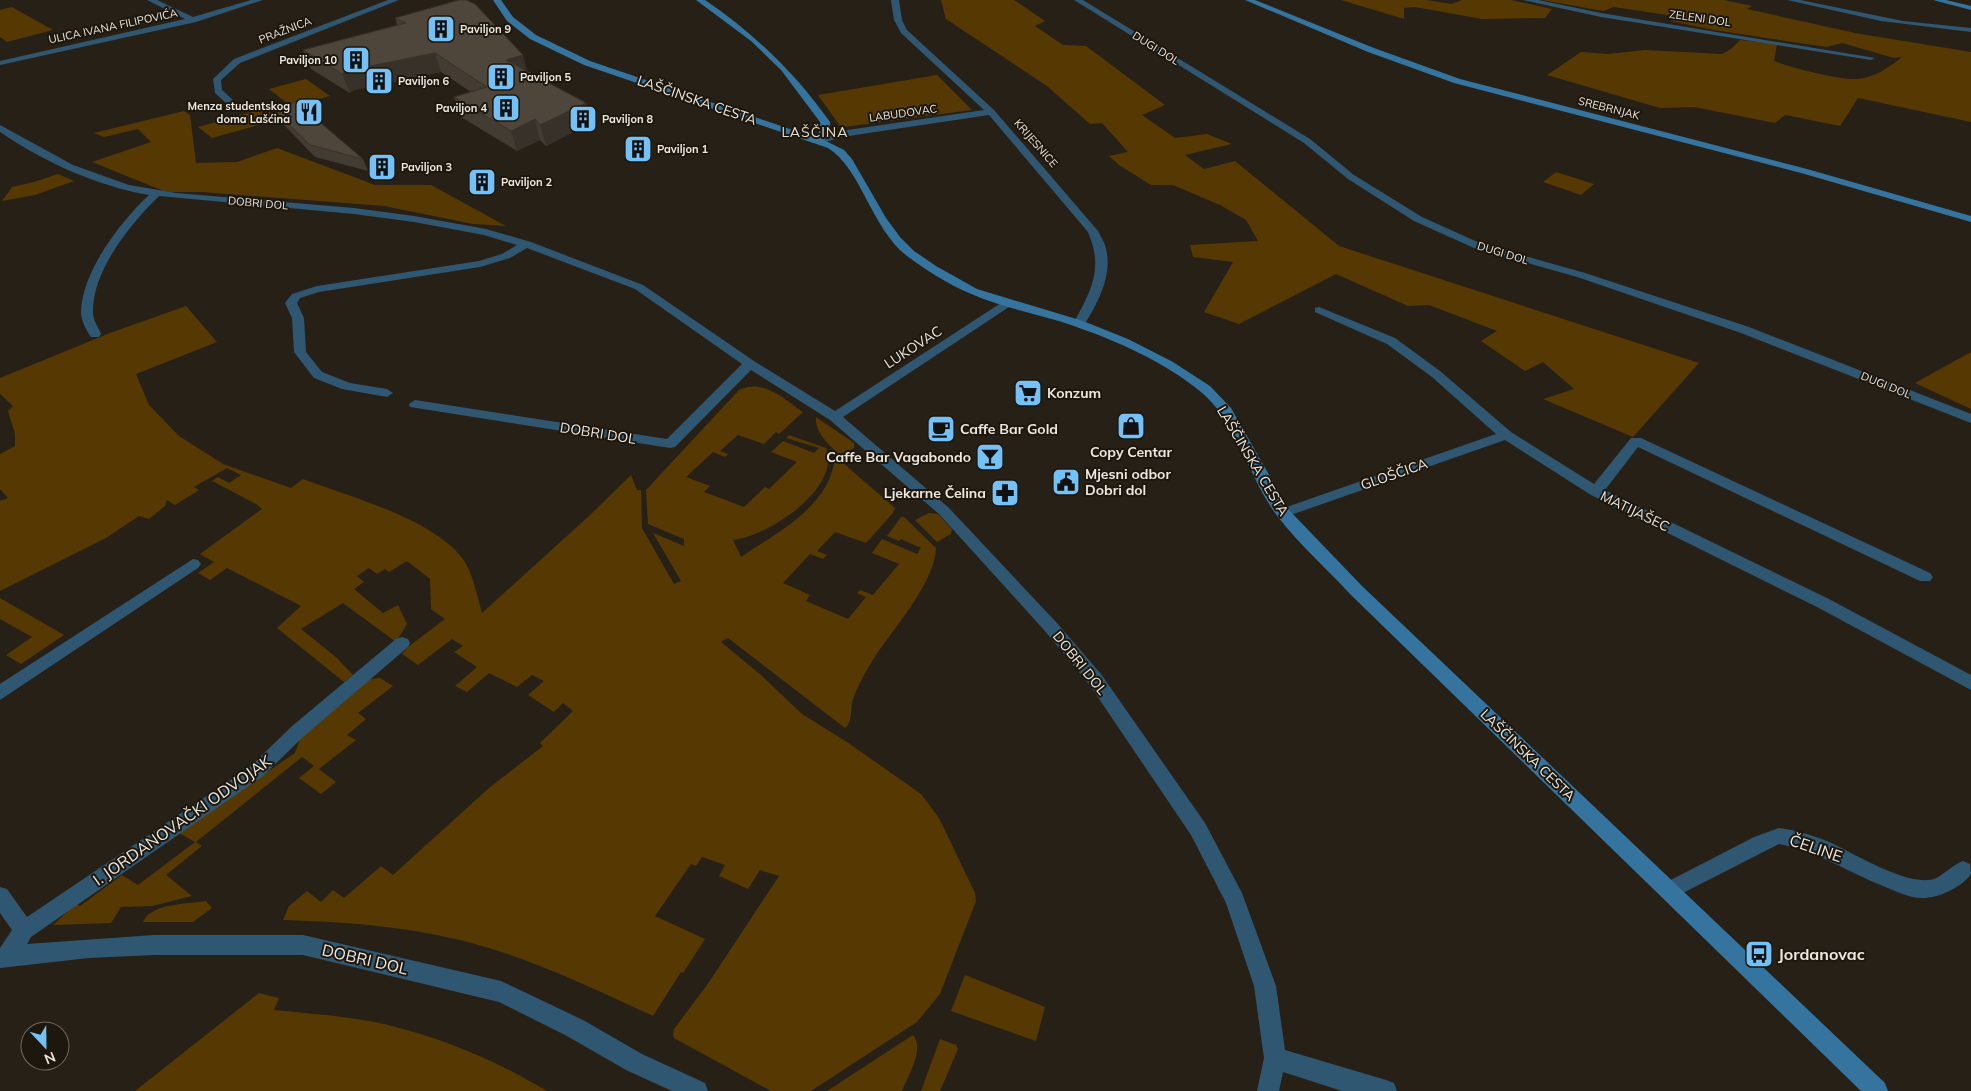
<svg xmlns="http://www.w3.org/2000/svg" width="1971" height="1091" viewBox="0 0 1971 1091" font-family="Mulish,sans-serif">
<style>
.green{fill:#563803}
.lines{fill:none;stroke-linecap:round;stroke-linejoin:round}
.street{fill:#305771;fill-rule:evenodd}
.secondary{fill:#34749e;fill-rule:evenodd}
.wall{fill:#433c33}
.shaded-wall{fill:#373129}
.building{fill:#4e463b;stroke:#373129}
.labels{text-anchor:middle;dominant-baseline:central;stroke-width:4;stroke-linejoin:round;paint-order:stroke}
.far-street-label{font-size:11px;fill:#ece8e1;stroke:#1d170d}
.far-poi-label{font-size:11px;font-weight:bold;fill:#ece8e1;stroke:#1d170d;text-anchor:start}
.street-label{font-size:14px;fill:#ece8e1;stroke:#1d170d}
.far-quarter-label{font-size:14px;letter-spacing:1px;fill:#e3d9cc;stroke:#1d170d}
.poi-label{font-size:14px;font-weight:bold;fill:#ece8e1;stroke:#1d170d;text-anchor:start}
.near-street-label{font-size:16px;fill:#ece8e1;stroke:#1d170d}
.near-poi-label{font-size:16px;font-weight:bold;fill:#ece8e1;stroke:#1d170d;text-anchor:start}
</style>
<rect width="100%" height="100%" fill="#272016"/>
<!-- green -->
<path class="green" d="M941 0H1014L1045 21 1035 26 1063 45 1086 46 1165 105 1142 115 1175 138 1207 134 1232 144 1185 155 1204 169 1235 161 1339 246 1699 363 1633 437 1543 399 1574 389 1543 362 1525 371 1481 341 1497 331 1429 305 1408 306 1336 274 1239 324 1204 312 1233 262 1193 257 1190 245 1258 241 1246 220 1220 205 1173 185H1151L1119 165 1109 156 1128 152 1102 123 1090 124 1047 86 946 19Z
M1341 0H1426L1452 4 1462 0H1511L1552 9 1545 18 1482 19 1415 7 1404 8V19Z
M1542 0H1724L1752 6 1747 9 1855 33 1971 52V122L1858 98 1840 126 1785 115 1775 123 1694 107 1660 108 1547 75 1581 52 1608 54 1645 50 1722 54 1731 49 1740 40 1777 44 1774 61C1792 68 1839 80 1857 79 1874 78 1890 67 1902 57L1894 58 1842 43 1826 47 1714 30 1671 21 1674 16 1614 7 1603 11Z
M12 7 17 10 53 30 7 42 0 37V10Z
M937 75 972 110 844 127 840 126 818 95Z
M306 79 330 96 292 107 269 89Z
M276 105 291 116 212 138 198 127Z
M184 111 190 115 196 163 237 162 277 148 375 185H431L506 226 473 224 384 206 201 192H166L92 162 151 142 138 129 104 137 94 133Z
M1556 172 1594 184 1581 195 1543 182Z
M58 174 74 181 35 195 2 201 12 187 34 182Z
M186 306 217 342 136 374 149 405 179 436 223 464 291 488 303 479C350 497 432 518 463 559 473 573 477 596 482 613L589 516 631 475 637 490H641L642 528 674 584 681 581 653 533 684 546V539L648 524 646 490 739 390C763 378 784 399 803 412L779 434 776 432 764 444 738 435 720 451 728 454 725 457 713 452 686 477 710 486 704 492 744 507 765 487 769 489 797 462 771 452 783 441 814 453 819 448 786 438 789 435 826 448C842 488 767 537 733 540L741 557C778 532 831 506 835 456L895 508 893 513 866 543 835 532 817 551 827 555 823 559 810 554 783 583 810 595 806 601 848 619 866 597 857 593 860 590 873 595 899 564 872 553 882 539 917 554 921 548 901 539 899 541 887 536 901 517H904L936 548C935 583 892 630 874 658 866 671 858 685 853 699 850 708 853 722 845 728L728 638 721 642 761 675 802 714 847 742 921 794 939 818 975 893 976 901 940 994 917 1022 811 1091H771L674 1038 673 1034 674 1029 707 985 779 876 760 870 748 889 719 876 725 865 702 857 696 866 691 864 655 916 705 939 683 973 681 972 653 1016C597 990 541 963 482 946 417 927 350 922 283 920L289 906 307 891 321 902 333 890 344 898 381 866 393 875 489 788 543 746 540 743 573 711 563 703 554 712 528 695 544 681 532 675 517 687 489 673 467 692 455 686 477 667 454 652 463 646 452 639 418 665 402 654 408 647 445 619 431 609 430 579 407 561 389 572 385 569 377 574 369 568 357 576 364 582 354 589 383 613 398 605 407 624 396 642 343 603 301 629 337 658 353 675 344 682 277 628 301 606 227 568 210 580 198 573 214 562 200 554 262 509 256 504 212 481 218 477 229 483 241 475 227 468 194 487 199 490 175 505 167 500 165 506 149 519 139 516 106 538 0 591V501L8 498 0 489V454L15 446V434L8 411 13 406 0 394V378L110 333Z
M1971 352V409L1915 383Z
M816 417 854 443V448L840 455C830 446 814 432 816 417Z
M929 513 938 514 952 529 951 534 937 542 915 520Z
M0 598 64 635 21 664 6 655 32 637 0 619Z
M380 678 393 686 358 713 366 719 347 735 356 740 319 769 336 782 321 794 299 778 314 766 302 757 196 842 202 846 166 875 192 896 152 906 121 907 111 923 53 925 76 904 80 906 122 875 138 885 195 842 179 833 295 753 300 739 370 679Z
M206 901 212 908 193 922H143C151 903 188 904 206 901Z
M965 975 1045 1007 1036 1041 951 1011Z
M259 993 279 998 274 1010C311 1014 351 1016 388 1025 445 1039 497 1061 547 1091H135Z
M913 1035C925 1049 908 1076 902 1091H827Z
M940 1039 956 1045 958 1049 940 1091H921Z"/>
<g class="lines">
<!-- street -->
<path class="street" d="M147 0H157L193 17 251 0H263L196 22 0 65V61L185 19Z
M388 0H399L240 63 221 80 222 90 233 100V104H227L215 93 213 79 234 59Z
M891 0H899L902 20 907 30 994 110 1098 231C1101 237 1105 243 1106 249 1113 275 1097 305 1083 327L1079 328 1073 324C1091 291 1104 269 1088 232L989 115 842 137 819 144 814 141 841 131 984 110 901 33 894 20Z
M1074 0H1083L1310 139 1354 175 1422 217 1482 244 1585 273 1749 327 1971 414V423L1741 333 1577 277 1474 248 1414 221 1348 179 1304 143Z
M1523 0H1538L1601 13 1875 58 1871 60 1601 17Z
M1787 0H1800L1903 21 1971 28V32L1881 21Z
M0 125 73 165 129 185 176 193 354 208 414 216 486 229 531 242 643 285 754 361 835 411 1004 301H1012V305L843 417 949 508 1056 622 1101 674 1205 823 1242 893 1276 986 1285 1050 1386 1080 1394 1083 1397 1091H1342L1283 1072 1279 1091H1257L1264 1058 1254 986 1226 903 1191 835 1089 684 1044 630 939 514 830 420 751 370 675 447 670 448 410 407 409 404 415 400 667 439 742 364 635 289 527 248 510 258 480 267 319 292 300 298 297 303 304 318 306 352 322 372 350 383 387 389 393 393 387 397 342 389 314 378 294 352 292 318 285 303 292 294 317 286 479 261 502 254 517 245 484 235 414 222 354 214 159 196C131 223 92 271 93 312 93 320 98 327 101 334L99 337H91C86 330 81 320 81 312 82 271 121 221 149 195 97 186 44 162 0 132Z
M1319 307 1395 338 1440 371 1511 432 1594 484 1631 438H1641L1930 573 1933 577 1930 581H1920L1638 447 1605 490 1829 599 1971 675V690L1817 607 1591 495 1505 440 1288 516H1278L1276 513 1278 510 1496 434 1432 377 1387 344 1315 312V308Z
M193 559 198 560 201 564 198 568 0 700V684Z
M402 637 408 639 410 643 408 647 303 737 263 776 31 937 27 944 154 935H303L501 981 583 1020 642 1054 705 1083 708 1091H672L626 1070 567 1036 499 1002 303 955H154L89 958 0 968V948L12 930 0 913V887L7 889 27 917 251 766 291 727 396 639Z
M1779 828C1796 830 1811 835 1827 841 1852 852 1907 887 1934 879 1944 875 1952 865 1963 861L1970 864 1971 874C1961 888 1937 899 1920 898 1907 897 1895 891 1883 886 1848 872 1817 851 1779 844L1677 896 1670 899 1663 896 1660 890 1663 884 1754 837Z"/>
<!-- secondary -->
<path class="secondary" d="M493 0H501L513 17 536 35 590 61 816 138 820 130V122L781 70 751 41 696 0H705C755 34 795 73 830 122V130L824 140 844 150 852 159 886 218 900 237 914 251 936 266 977 289 1083 321 1128 339 1173 362 1210 386 1231 408 1289 510 1362 586 1885 1083 1888 1091H1861L1350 594C1327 569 1299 544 1278 517 1248 478 1239 424 1201 392 1165 362 1117 341 1074 326 1039 314 1002 308 969 293 948 284 926 270 907 256 871 228 861 168 828 148L584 65 530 39 507 21Z
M1245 0H1255L1374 48 1460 79 1807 169 1971 216V222L1801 173 1454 83 1368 52Z
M1933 0H1946L1971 6V10Z"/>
</g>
<!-- wall -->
<path class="wall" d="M395 18 527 71 586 103 591 123 546 146 540 140 517 151 461 117 454 97 471 92 441 72 354 90 350 93 311 69 303 50 397 25Z
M278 114 363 159 368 171 315 157 284 125Z"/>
<!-- shaded-wall -->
<path class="shaded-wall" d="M435 53 441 72 354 90 350 93 342 74 346 71Z
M523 55 528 74 506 60Z
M586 103 591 123 546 146 540 125Z
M535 119 540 140 517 151 511 131Z"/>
<!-- building -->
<path class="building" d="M459 0H466L475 4 523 55 506 60 586 103 540 125 535 119 511 131 454 97 487 87 435 53 346 71 342 74 303 50 406 23 395 18Z
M295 101 363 159 310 145 278 114Z"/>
<!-- icons -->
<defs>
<symbol id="building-square" viewBox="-11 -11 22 22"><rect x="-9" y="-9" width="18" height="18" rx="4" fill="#73c1f6" stroke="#1d170d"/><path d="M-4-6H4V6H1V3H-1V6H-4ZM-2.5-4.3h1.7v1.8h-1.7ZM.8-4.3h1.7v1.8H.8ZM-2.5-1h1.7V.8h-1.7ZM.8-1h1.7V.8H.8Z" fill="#111"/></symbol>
<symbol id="restaurant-square" viewBox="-11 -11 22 22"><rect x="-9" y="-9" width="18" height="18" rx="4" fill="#73c1f6" stroke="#1d170d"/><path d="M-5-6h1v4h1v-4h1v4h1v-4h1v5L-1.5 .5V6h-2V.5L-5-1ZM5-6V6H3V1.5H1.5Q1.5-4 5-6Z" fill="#111"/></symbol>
<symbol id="supermarket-square" viewBox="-11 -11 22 22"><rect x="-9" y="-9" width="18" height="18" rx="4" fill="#73c1f6" stroke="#1d170d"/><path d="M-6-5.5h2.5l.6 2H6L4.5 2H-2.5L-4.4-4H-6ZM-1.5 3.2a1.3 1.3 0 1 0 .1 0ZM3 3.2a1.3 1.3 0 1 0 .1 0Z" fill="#111"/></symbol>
<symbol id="shop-square" viewBox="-11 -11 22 22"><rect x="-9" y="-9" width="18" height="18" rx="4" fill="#73c1f6" stroke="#1d170d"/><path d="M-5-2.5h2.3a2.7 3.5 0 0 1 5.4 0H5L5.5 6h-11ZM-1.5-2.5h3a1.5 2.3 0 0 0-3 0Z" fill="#111"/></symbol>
<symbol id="cafe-square" viewBox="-11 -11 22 22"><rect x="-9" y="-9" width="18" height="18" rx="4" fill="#73c1f6" stroke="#1d170d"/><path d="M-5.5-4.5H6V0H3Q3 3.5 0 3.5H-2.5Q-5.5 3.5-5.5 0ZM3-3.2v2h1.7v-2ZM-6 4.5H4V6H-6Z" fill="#111"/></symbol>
<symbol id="bar-square" viewBox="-11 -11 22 22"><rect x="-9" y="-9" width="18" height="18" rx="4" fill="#73c1f6" stroke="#1d170d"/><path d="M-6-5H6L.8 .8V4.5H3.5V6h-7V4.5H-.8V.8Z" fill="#111"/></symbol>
<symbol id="civic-square" viewBox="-11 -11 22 22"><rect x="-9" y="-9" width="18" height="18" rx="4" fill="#73c1f6" stroke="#1d170d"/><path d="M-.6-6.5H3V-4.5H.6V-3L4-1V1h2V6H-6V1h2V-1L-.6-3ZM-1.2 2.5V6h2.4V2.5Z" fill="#111"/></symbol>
<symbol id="pharmacy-square" viewBox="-11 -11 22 22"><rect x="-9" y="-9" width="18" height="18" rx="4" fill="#73c1f6" stroke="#1d170d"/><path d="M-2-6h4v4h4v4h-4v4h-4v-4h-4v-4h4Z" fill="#111"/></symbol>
<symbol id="bus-square" viewBox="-11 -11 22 22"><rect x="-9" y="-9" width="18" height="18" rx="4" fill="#73c1f6" stroke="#1d170d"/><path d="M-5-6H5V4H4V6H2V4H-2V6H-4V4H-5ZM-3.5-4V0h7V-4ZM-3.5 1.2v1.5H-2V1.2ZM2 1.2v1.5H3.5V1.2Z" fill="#111"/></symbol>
</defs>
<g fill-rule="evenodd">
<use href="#building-square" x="425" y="13" width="32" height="32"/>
<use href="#building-square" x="340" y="44" width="32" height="32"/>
<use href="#building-square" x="485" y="61" width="32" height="32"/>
<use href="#building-square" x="363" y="65" width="32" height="32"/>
<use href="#building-square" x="490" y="92" width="32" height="32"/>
<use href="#restaurant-square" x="293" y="96" width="32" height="32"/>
<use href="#building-square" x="567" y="103" width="32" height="32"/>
<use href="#building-square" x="622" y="133" width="32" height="32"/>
<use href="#building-square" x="366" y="151" width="32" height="32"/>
<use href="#building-square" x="466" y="166" width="32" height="32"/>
<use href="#supermarket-square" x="1012" y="377" width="32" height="32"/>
<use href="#shop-square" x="1115" y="410" width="32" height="32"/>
<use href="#cafe-square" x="925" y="413" width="32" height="32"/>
<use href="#bar-square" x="974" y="441" width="32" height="32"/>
<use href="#civic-square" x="1050" y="466" width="32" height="32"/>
<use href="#pharmacy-square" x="989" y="477" width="32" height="32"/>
<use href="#bus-square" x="1743" y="938" width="32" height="32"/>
</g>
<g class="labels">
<!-- far-street labels -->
<g class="far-street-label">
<text transform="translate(1700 18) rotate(8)">ZELENI DOL</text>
<text transform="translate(113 26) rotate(-12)">ULICA IVANA FILIPOVIĆA</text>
<text transform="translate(285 30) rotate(-21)">PRAŽNICA</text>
<text transform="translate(1156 48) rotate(32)">DUGI DOL</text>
<text transform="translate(1609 108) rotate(14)">SREBRNJAK</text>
<text transform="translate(903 113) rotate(-8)">LABUDOVAC</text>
<text transform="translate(1036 143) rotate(49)">KRIJESNICE</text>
<text transform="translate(258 203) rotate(5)">DOBRI DOL</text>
<text transform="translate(1503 253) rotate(17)">DUGI DOL</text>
<text transform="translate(1886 385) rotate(22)">DUGI DOL</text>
</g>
<!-- far-poi labels -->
<g class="far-poi-label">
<text x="460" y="29">Paviljon 9</text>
<text x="337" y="60" text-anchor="end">Paviljon 10</text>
<text x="520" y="77">Paviljon 5</text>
<text x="398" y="81">Paviljon 6</text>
<text x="290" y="106" text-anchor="end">Menza studentskog<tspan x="290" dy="13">doma Lašćina</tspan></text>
<text x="487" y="108" text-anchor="end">Paviljon 4</text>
<text x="602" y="119">Paviljon 8</text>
<text x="657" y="149">Paviljon 1</text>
<text x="401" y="167">Paviljon 3</text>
<text x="501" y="182">Paviljon 2</text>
</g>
<!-- street labels -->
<g class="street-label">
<text transform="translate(697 100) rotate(19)">LAŠČINSKA CESTA</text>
<text transform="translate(913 347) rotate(-33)">LUKOVAC</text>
<text transform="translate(598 433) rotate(9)">DOBRI DOL</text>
<text transform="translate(1253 461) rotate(59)">LAŠČINSKA CESTA</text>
<text transform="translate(1394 474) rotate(-19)">GLOŠČICA</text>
<text transform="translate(1635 511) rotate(26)">MATIJAŠEC</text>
<text transform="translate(1080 663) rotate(51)">DOBRI DOL</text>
<text transform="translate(1528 755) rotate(44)">LAŠČINSKA CESTA</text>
</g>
<!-- far-quarter labels -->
<g class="far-quarter-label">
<text x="815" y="132">LAŠČINA</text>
</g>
<!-- poi labels -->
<g class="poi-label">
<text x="1047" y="393">Konzum</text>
<text x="960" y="429">Caffe Bar Gold</text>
<text x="1131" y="452" text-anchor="middle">Copy Centar</text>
<text x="971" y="457" text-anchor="end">Caffe Bar Vagabondo</text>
<text x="1085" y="474">Mjesni odbor<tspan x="1085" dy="16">Dobri dol</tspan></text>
<text x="986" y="493" text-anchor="end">Ljekarne Čelina</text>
</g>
<!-- near-street labels -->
<g class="near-street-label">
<text transform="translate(182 820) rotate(-35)">I. JORDANOVAČKI ODVOJAK</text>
<text transform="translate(1816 848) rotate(19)">ČELINE</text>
<text transform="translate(365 959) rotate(13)">DOBRI DOL</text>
</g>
<!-- near-poi labels -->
<g class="near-poi-label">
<text x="1778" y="954">Jordanovac</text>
</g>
</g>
<!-- north arrow -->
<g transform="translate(45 1046) rotate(158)"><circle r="24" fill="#1d170d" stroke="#706b62"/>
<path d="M0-4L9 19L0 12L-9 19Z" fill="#73c1f6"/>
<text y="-8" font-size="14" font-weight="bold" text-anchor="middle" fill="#ece8e1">N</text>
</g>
</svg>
